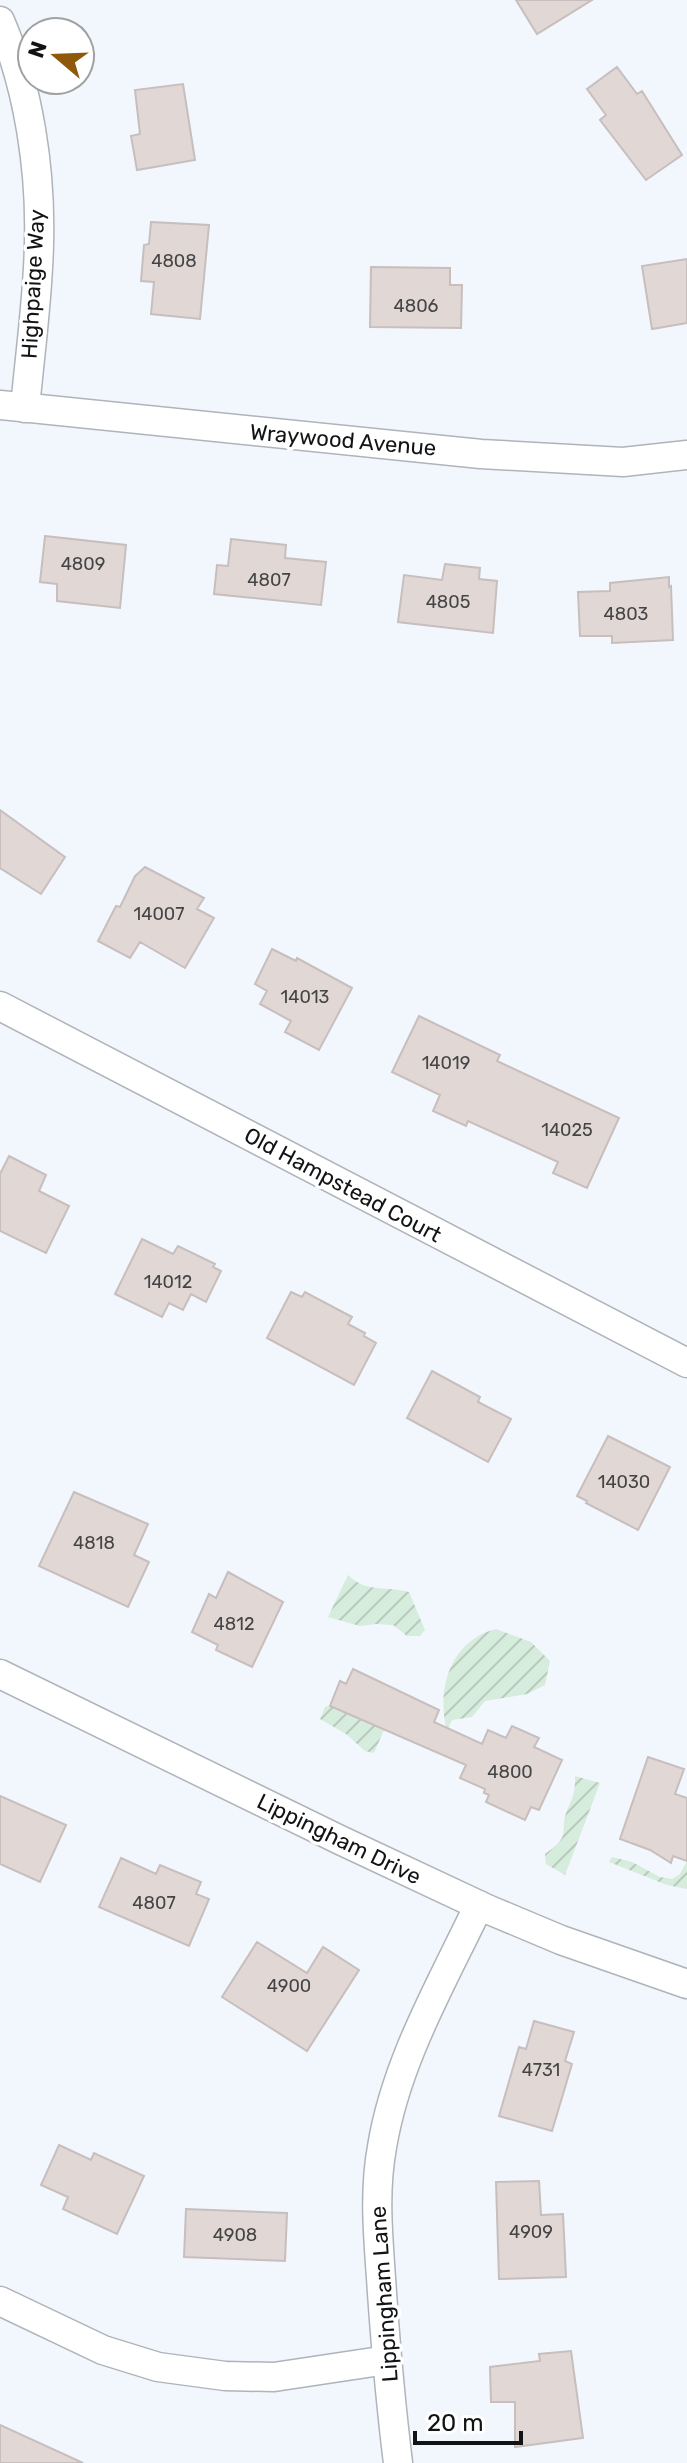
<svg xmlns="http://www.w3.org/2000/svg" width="687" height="2463" viewBox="0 0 687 2463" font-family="Rubik,sans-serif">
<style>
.garden{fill:url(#garden-furrows)}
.building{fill:#e1d8d6;stroke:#c7bebd;stroke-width:2}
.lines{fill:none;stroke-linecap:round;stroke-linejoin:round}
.street-casing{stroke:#afb4ba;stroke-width:31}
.street{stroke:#fff;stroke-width:28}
.labels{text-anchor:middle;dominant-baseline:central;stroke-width:7;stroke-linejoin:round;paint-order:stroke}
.number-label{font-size:18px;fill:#454445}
.street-label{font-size:22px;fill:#111315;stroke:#fff}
</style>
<defs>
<pattern id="garden-furrows" width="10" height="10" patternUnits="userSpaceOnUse" patternTransform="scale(2)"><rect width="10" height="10" fill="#d6ecdc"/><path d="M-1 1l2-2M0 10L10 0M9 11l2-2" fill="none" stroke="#b7cabc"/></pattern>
</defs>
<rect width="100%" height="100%" fill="#f1f7fd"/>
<!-- garden -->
<path class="garden" d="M348 1575C366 1593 387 1586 409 1592L425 1630 420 1636H407L393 1625 376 1624 360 1626 328 1617Z
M496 1629 531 1642 550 1661 545 1685 527 1694 485 1701 472 1717 452 1720 447 1731C436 1690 450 1640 496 1629Z
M329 1706 384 1730 374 1753 365 1751 346 1734 320 1719 325 1707Z
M575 1776 600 1783 565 1875 546 1864 545 1854C550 1850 557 1846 560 1841 565 1834 563 1829 564 1822 567 1804 576 1800 575 1776Z
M612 1857 632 1862 660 1877 672 1879 680 1874 687 1861V1889L667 1885 609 1862Z"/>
<!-- building -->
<path class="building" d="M516 0H592L537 34Z
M617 67 637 94 642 91 682 155 646 180 600 120 606 115 587 89Z
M183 84 195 160 137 170 131 136 140 134 135 90Z
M151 222 209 225 200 319 151 314 154 282 141 281 144 245 149 244Z
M687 259V323L652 329 642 266Z
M371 267 450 268V285H462L461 328 370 327Z
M45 536 126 545 120 608 57 601V584L40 582Z
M231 539 286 545 285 558 326 562 321 605 214 594 217 565 228 566Z
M445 564 480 568 479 579 497 581 493 633 398 622 404 575 442 580Z
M669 577V587L671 586 673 640 612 643V636H580L578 592 610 591V583Z
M0 810 65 857 41 894 0 868Z
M145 867 204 898 197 909 214 918 185 968 140 942 130 958 98 941 116 906 120 907 135 876Z
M272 949 296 961 297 958 352 988 319 1050 285 1032 291 1021 260 1004 267 991 255 984Z
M419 1016 500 1055 497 1061 619 1118 587 1188 553 1173 558 1162 468 1121 466 1126 433 1111 440 1095 392 1072Z
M9 1156 46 1175 39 1191 69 1206 46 1253 0 1231V1174Z
M142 1239 173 1254 178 1246 215 1264 213 1267 221 1271 206 1302 191 1294 183 1310 169 1303 162 1317 115 1294Z
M291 1292 302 1297 305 1292 352 1317 348 1324 365 1333 364 1336 376 1343 354 1385 267 1338Z
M432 1371 480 1397 478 1402 511 1419 488 1462 407 1418Z
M608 1436 670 1467 638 1530 586 1503 587 1501 577 1496Z
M74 1492 148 1524 134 1555 149 1562 128 1607 39 1566Z
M228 1572 283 1602 252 1667 216 1650 218 1645 192 1632 209 1594 216 1598Z
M353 1669 439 1710 434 1722 482 1744 488 1730 506 1738 512 1726 539 1738 534 1747 562 1760 539 1810 531 1807 525 1820 486 1802 489 1795 484 1793 485 1789 460 1778 466 1765 330 1706 340 1681 346 1684Z
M648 1757 684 1769 675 1794 687 1798V1861L673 1856 671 1863 650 1850 620 1839Z
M0 1796 66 1825 40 1882 0 1864Z
M121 1858 156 1874 160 1865 201 1882 196 1894 209 1899 189 1946 99 1907Z
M257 1942 307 1973 323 1947 359 1970 307 2051 222 1997Z
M534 2021 574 2032 565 2061 572 2064 552 2131 499 2116 519 2047 526 2049Z
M59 2145 91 2160 94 2153 144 2176 117 2234 63 2209 68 2197 41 2185Z
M539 2181 541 2215 563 2214 566 2277 499 2279 496 2182Z
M186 2209 287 2213 285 2261 184 2257Z
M571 2351 583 2438 515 2447V2402H491L490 2367 540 2361 539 2354Z
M0 2425 83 2463H0Z"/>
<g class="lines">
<defs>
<path id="street" d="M0 21C29 88 41 171 39 243 38 298 30 353 25 408
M0 405 481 454 623 462 687 455
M0 1006 687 1363
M0 1674 340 1840 487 1909 561 1940 687 1984
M0 2301 103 2350 158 2367 225 2376 274 2377 387 2360
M398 2463C391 2406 386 2350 382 2293 379 2244 373 2196 382 2147 396 2061 442 1983 479 1905"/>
</defs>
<!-- street casing -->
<use href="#street" class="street-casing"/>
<!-- street -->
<use href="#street" class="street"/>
</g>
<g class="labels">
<!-- number labels -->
<g class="number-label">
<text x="174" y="261">4808</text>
<text x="416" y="306">4806</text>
<text x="83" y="564">4809</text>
<text x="269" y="580">4807</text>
<text x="448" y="602">4805</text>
<text x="626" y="614">4803</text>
<text x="159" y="914">14007</text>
<text x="305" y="997">14013</text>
<text x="446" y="1063">14019</text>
<text x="567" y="1130">14025</text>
<text x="168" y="1282">14012</text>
<text x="624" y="1482">14030</text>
<text x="94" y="1543">4818</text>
<text x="234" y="1624">4812</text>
<text x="510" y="1772">4800</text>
<text x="154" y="1903">4807</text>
<text x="289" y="1986">4900</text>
<text x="541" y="2070">4731</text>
<text x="531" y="2232">4909</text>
<text x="235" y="2235">4908</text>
</g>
<!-- street labels -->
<g class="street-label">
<text transform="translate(33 284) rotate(-87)">Highpaige Way</text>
<text transform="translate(343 440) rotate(5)">Wraywood Avenue</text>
<text transform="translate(343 1185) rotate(28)">Old Hampstead Court</text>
<text transform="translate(339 1839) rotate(26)">Lippingham Drive</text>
<text transform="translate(384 2294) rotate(-94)">Lippingham Lane</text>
</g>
</g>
<!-- north arrow -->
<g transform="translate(56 56) rotate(289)"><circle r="38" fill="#ffffff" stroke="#a0a1a1" stroke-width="2"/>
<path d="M0-6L14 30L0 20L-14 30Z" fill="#8e590b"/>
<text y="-12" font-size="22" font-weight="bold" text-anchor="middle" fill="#111315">N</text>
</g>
<!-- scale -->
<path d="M415 2431v12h106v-12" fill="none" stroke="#111315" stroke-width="4"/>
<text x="427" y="2431" font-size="24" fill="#111315" stroke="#ffffff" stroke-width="6" paint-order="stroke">20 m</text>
</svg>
